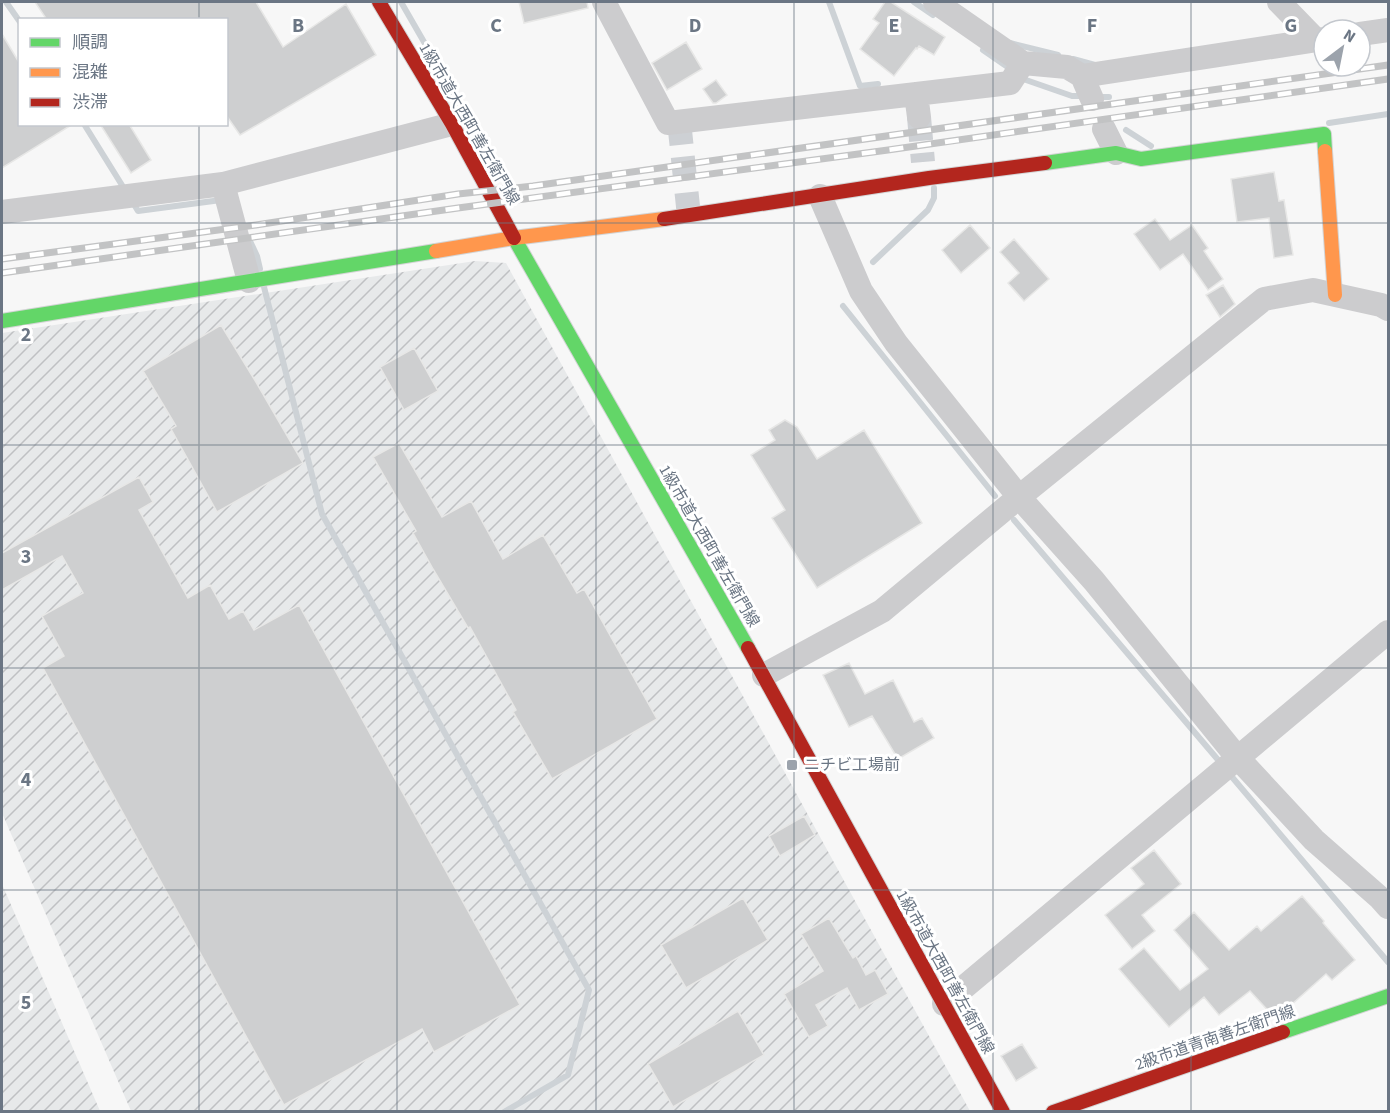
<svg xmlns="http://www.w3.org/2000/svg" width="1390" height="1113" viewBox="0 0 1390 1113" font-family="'Source Sans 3','Noto Sans JP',sans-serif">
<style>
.industrial{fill:url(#industrial-furrows)}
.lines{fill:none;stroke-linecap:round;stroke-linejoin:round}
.stream{stroke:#cdd2d6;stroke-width:6}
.building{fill:#cecfd0;stroke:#e7e7e6;stroke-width:1.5}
.street-tunnel{stroke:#cdd0d4;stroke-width:24;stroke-dasharray:24 12;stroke-linecap:butt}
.fast-casing{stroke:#d3d4d5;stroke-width:16}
.slow-casing{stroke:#d3d4d5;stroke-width:16}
.jam-casing{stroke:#d3d4d5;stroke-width:16}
.street{stroke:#ccccce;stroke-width:24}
.fast{stroke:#63d668;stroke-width:14}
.slow{stroke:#ff974d;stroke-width:14}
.jam{stroke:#b3261e;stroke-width:14}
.rail-casing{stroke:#c2c3c4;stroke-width:7}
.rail{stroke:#fff;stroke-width:4.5;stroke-dasharray:14;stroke-linecap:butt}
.grid{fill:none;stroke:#6b7684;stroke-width:1.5;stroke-opacity:0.55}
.poi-dot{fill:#9ca3ac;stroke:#fff;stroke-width:2}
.labels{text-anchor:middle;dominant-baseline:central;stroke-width:6;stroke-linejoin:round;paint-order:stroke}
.street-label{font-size:16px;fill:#6b7684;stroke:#fff}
.poi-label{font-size:16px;fill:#6b7684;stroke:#fff;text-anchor:start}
.grid-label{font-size:20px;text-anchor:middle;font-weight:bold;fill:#6b7684;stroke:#fff;stroke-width:6;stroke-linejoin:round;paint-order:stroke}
</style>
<defs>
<pattern id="industrial-furrows" width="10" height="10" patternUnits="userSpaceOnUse" patternTransform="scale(1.5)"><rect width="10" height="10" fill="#e7e9ea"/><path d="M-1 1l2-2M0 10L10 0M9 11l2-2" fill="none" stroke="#bfc1c3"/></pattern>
</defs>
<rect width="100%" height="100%" fill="#f7f7f7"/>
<!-- industrial -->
<path class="industrial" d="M475 261 506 263 970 1111H131L2 813V333Z
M2 884 100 1111H2Z"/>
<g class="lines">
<!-- stream -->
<path class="stream" d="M6 2 20 22
M401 2 500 174
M829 2 860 86 878 84
M914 2 933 15
M1340 30 1357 28
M1010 43 1058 55
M983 50 1012 70
M1073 59 1095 65
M1020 76 1026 80 1072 96H1084
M1097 97H1109
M1329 123 1388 114
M84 124 125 190
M1126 130 1151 146
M132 201 138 211 221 200
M249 239 257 256 260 269
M873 262 928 210 934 198V188
M264 287 322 514 589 990 568 1075 504 1112
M843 306 995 496
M1014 520 1219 761
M1232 777 1388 962"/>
</g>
<!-- building -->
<path class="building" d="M35 2H256L283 47 346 4 376 55 240 135 226 115V20H47Z
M519 2H587L588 8 524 23Z
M885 2H891L945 37 934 55 919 46 917 49 916 48 894 76 860 49 879 23 873 19Z
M2 34 20 64V124H73L2 168Z
M686 42 702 69 667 90 652 63Z
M716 80 727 95 716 103H713L703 89Z
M100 124H129L151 160 131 173Z
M1274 172 1279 201 1284 200 1293 255 1274 258 1269 218 1237 222 1231 179Z
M1155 219 1170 240 1192 225 1208 248 1204 251 1223 279 1208 290 1183 254 1160 270 1134 234Z
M970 225 990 248 961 273 942 250Z
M1014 239 1049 279 1024 301 1008 283 1019 273 1000 252Z
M1223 285 1235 304 1220 317 1206 295Z
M221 325 256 382 303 463 217 512 171 429 176 426 143 371Z
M414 348 438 391 404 410 380 367Z
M785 420 797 427 817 459 864 430 922 523 817 588 772 518 785 510 751 455 775 440 769 430Z
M399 443 442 517 471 501 503 559 543 535 577 593 584 589 657 719 552 779 513 712 516 710 470 627 468 628 433 569 413 533 416 531 373 457Z
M139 477 153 502 139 510 188 598 210 585 229 619 243 611 254 630 299 605 520 1005 434 1052 422 1029 284 1105 43 668 64 656 42 616 83 593 62 556 2 590V553Z
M849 663 865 694 893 680 914 722 922 718 934 738 898 759 872 716 849 727 823 675Z
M804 816 815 835 780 856 769 836Z
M1154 850 1181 884 1142 915 1155 931 1132 949 1105 915 1144 884 1131 868Z
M1302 896 1324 921 1323 923 1355 960 1332 980 1326 974 1283 1012 1273 1016 1250 991 1219 1015 1204 997 1169 1027 1119 969 1144 948 1180 990 1208 969 1174 930 1194 912 1229 950 1257 926 1261 931Z
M743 898 768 940 686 988 661 945Z
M829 918 853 958 856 956 866 975 875 970 888 994 859 1010 847 988 816 1005 828 1026 809 1037 784 994 823 971 801 934Z
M738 1011 764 1055 673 1107 648 1064Z
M1022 1044 1037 1068 1016 1081 1001 1056Z"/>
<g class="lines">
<!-- street-tunnel -->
<path class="street-tunnel" d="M919 117 923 162
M679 121 689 216"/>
<defs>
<path id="fast" d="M1045 163 1116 153 1141 159 1324 134 1325 151
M514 238 748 648
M2 321 436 251
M1283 1032 1388 996"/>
<path id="slow" d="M1325 151 1335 295
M436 251 514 238 664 219"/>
<path id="jam" d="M379 2 452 124 514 238
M664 219 929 178 1045 163
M748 648 1003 1112
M1053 1112 1283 1032"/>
</defs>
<!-- fast casing -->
<use href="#fast" class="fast-casing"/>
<!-- slow casing -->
<use href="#slow" class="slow-casing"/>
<!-- jam casing -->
<use href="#jam" class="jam-casing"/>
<!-- street -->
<path class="street" d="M604 2 668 123 1010 83 1023 63
M935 2 1023 63 1067 67 1082 76 1092 99
M1279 2 1316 40
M1360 34 1388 30
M1082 76 1324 39
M916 94 919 117
M1104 129 1116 153
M223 184 249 281
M820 196 861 291 896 343 1019 497 1094 581 1237 757 1314 840 1380 898 1388 907
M2 212 223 184 452 124
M764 675 882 611 1019 497 1264 299 1313 290 1381 305 1388 309
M944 1004 1388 632"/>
<!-- fast -->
<use href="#fast" class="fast"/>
<!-- slow -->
<use href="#slow" class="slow"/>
<!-- jam -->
<use href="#jam" class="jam"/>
<defs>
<path id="rail" d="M2 259 256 225 458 194 533 186 1388 65
M2 273 458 208 888 150 1388 79"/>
</defs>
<!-- rail casing -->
<use href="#rail" class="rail-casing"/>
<!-- rail -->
<use href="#rail" class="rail"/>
</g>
<!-- grid -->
<path class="grid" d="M199 2V20M397 2V1112M596 2V1112M794 2V1112M993 2V1112M1191 2V1112M199 124V1112M2 223H1388M2 445H1388M2 668H1388M2 890H1388"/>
<!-- markers -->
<rect class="poi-dot" x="786" y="759" width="12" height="12" rx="3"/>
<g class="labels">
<!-- street labels -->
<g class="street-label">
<text transform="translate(469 124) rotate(60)">1級市道大西町善左衛門線</text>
<text transform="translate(709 546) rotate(60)">1級市道大西町善左衛門線</text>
<text transform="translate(945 972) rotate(61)">1級市道大西町善左衛門線</text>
<text transform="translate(1215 1038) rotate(-19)">2級市道青南善左衛門線</text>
</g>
<!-- poi labels -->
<g class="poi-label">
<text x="804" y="765">ニチビ工場前</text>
</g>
</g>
<g class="grid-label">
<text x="298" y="32">B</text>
<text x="496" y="32">C</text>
<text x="695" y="32">D</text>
<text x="894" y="32">E</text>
<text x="1092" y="32">F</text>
<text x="1291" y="32">G</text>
<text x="26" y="341">2</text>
<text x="26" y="563">3</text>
<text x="26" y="786">4</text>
<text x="26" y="1009">5</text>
</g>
<!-- border -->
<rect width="1390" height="1113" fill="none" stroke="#6b7684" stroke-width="6"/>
<!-- legend -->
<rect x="18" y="18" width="210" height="108" fill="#ffffff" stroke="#c4c8ce" stroke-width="1.5"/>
<rect x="30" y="38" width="30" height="9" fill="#63d668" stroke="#c4c8ce" stroke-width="1.5"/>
<text x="72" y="48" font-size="18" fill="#6b7684">順調</text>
<rect x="30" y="68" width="30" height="9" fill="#ff974d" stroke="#c4c8ce" stroke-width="1.5"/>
<text x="72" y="78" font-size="18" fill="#6b7684">混雑</text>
<rect x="30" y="98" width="30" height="9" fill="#b3261e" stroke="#c4c8ce" stroke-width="1.5"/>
<text x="72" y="108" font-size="18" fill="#6b7684">渋滞</text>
<!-- north arrow -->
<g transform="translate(1342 48) rotate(32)"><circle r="28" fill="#ffffff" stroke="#c4c8ce" stroke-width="1.5"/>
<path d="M0-4.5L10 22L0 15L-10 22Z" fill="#9ca3ac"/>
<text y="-9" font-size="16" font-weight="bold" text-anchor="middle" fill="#6b7684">N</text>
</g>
</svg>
